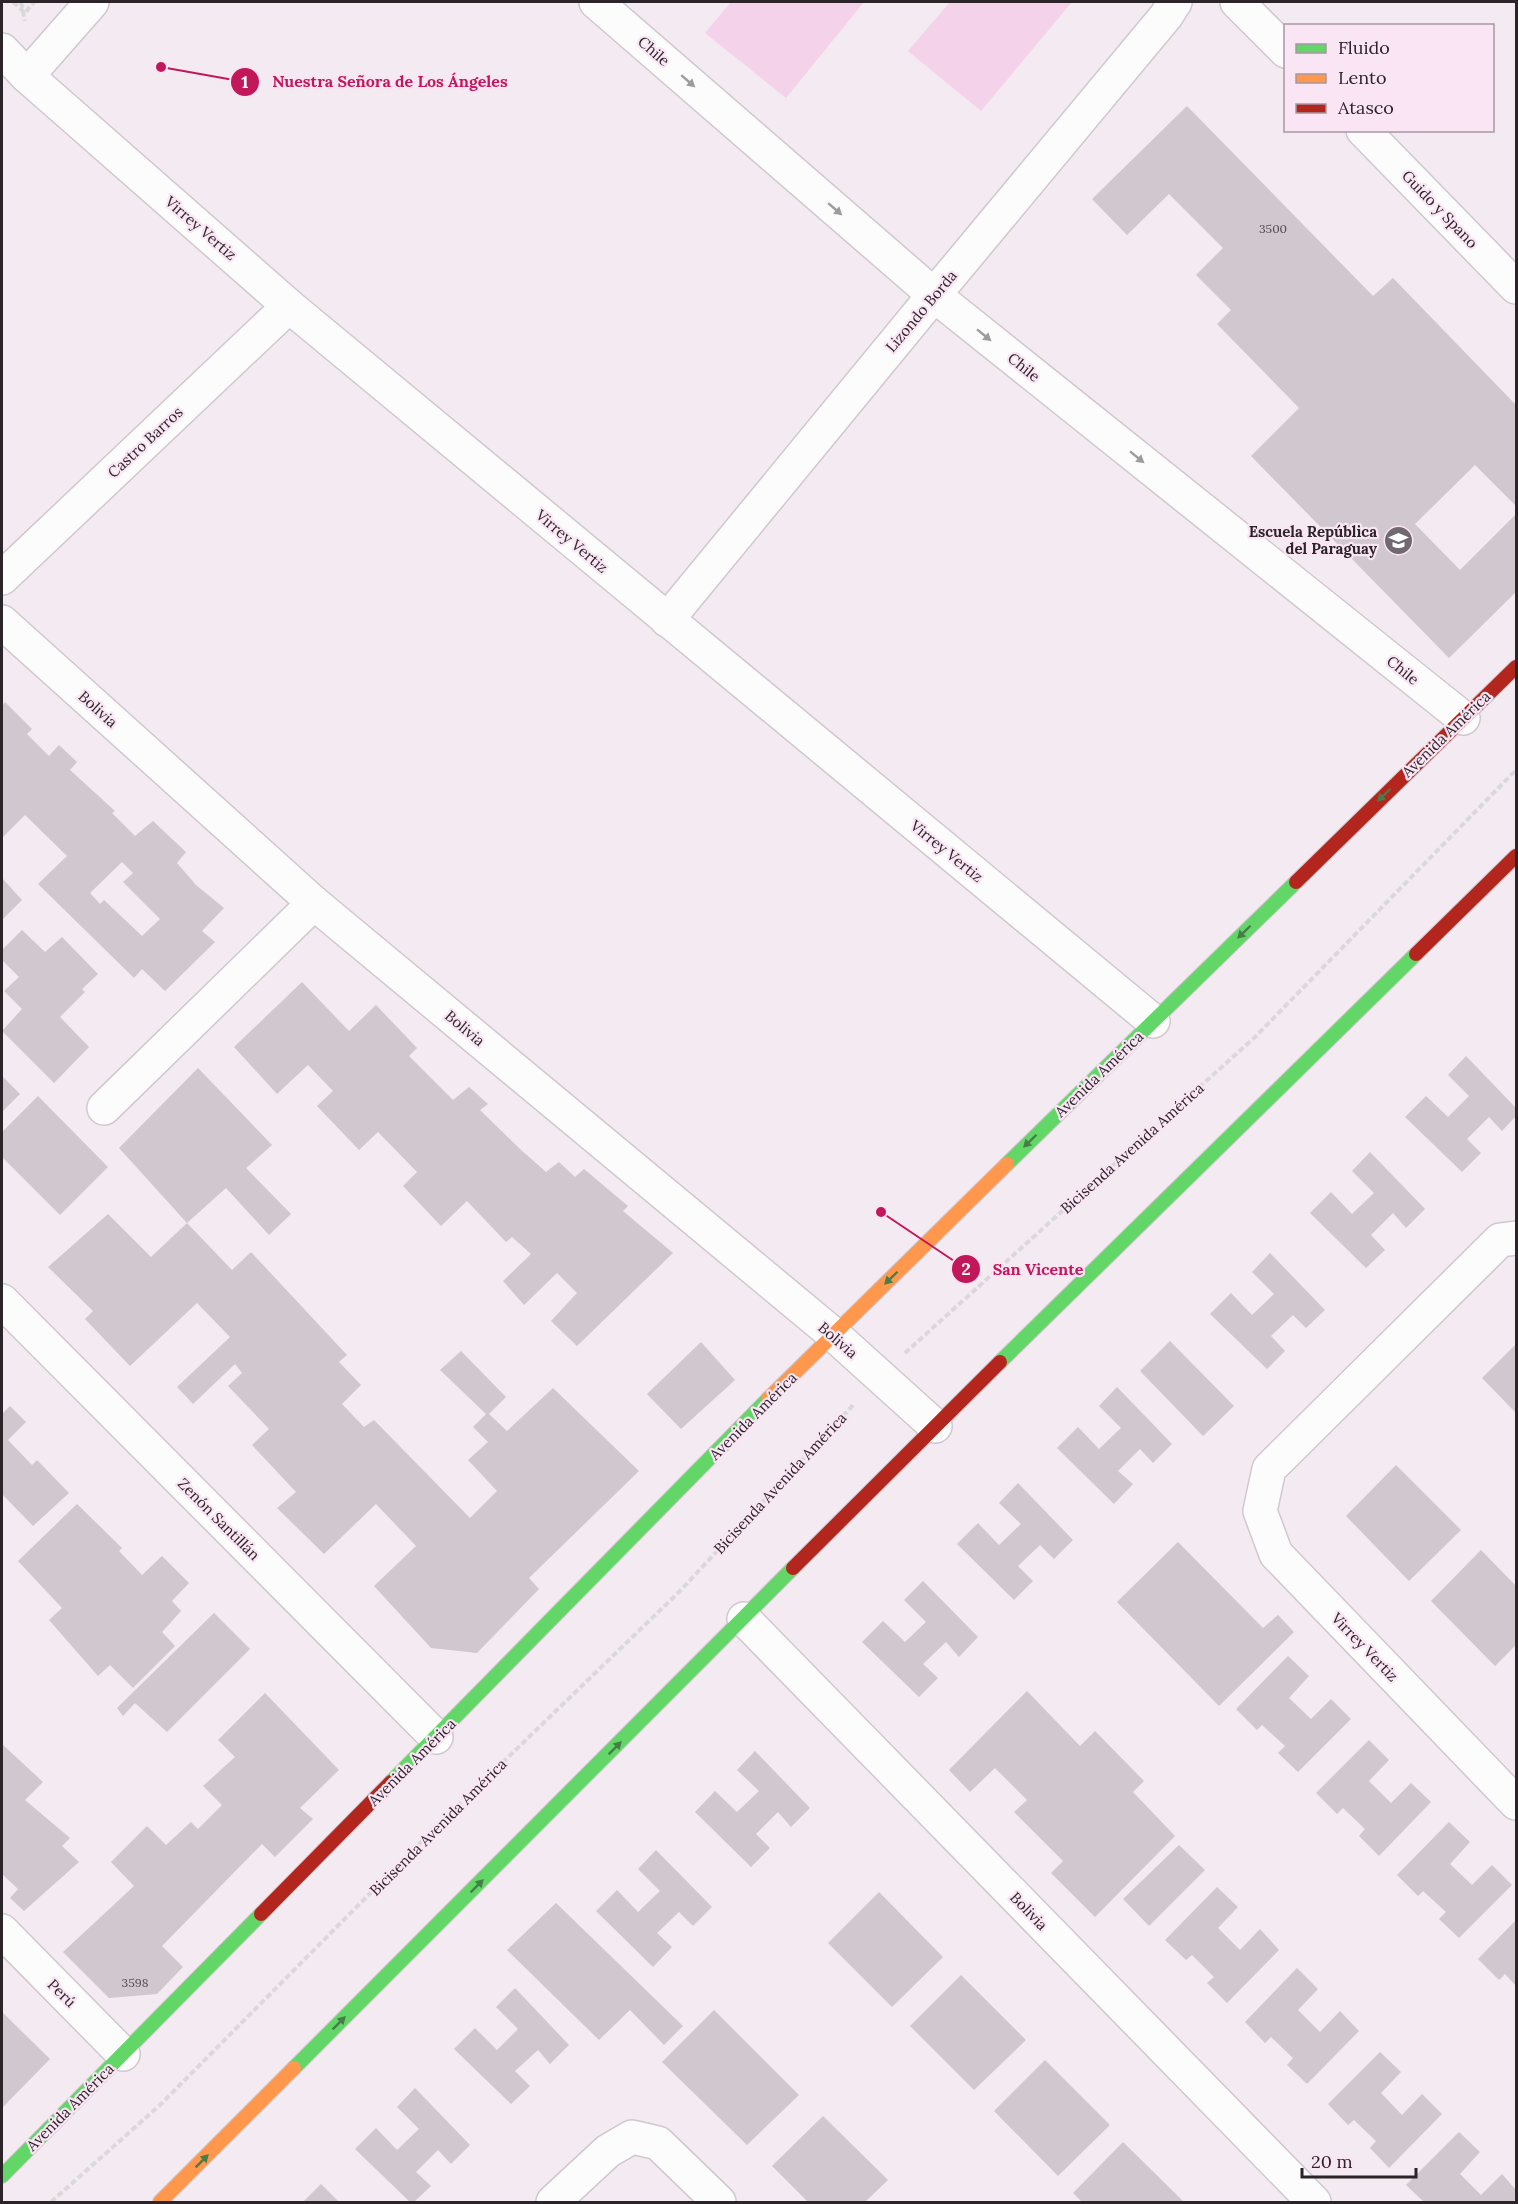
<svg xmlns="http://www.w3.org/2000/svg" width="1518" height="2204" font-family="Lora,serif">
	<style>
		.green { fill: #f3d2ea }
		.building { fill: #d0c8ce; fill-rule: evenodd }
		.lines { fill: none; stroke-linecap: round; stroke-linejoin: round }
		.street-casing { stroke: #d0c8ce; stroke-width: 36 }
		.fast-casing { stroke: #d0c8ce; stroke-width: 16 }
		.slow-casing { stroke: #d0c8ce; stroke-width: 16 }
		.jam-casing { stroke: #d0c8ce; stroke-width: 16 }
		.path { stroke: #dad8da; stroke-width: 4; stroke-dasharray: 6 3; stroke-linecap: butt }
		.street { stroke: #fdfcfd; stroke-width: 33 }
		.fast { stroke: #63d668; stroke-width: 14 }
		.slow { stroke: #ff974d; stroke-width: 14 }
		.jam { stroke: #b3261e; stroke-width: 14 }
		.oneway { fill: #9e9b9e }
		.oneway2 { fill: #477d48 }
		.labels { text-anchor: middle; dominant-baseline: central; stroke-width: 4.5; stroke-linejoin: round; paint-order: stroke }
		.number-label { font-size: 12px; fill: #544d52 }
		.street-label { font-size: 15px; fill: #2b2429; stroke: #f9e5f3 }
		.poi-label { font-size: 15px; font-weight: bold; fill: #2b2429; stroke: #f9e5f3; text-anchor: end }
		.leader { fill: none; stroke: #c2185b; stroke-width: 2 }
		.callout-dot { fill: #c2185b; stroke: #f9e5f3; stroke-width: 2 }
		.mark-label { font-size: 18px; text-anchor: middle; font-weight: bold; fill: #fff }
		.callout-label { font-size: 16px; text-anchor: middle; font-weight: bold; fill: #c2185b; stroke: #f9e5f3; stroke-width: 4.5; stroke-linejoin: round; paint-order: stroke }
	</style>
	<rect width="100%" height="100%" fill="#f4eaf1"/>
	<g class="green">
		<path d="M731,2H864L786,98L705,33Z"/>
		<path d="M950,2H1072L981,111L908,51Z"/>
	</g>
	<g class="building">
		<path d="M1187,106L1373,296L1393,278L1516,405V506L1475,465L1415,524L1460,570L1516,514V592L1449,658L1251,456L1299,408L1217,324L1231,310L1196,275L1223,248L1169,194L1127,235L1092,199Z"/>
		<path d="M5,702L32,729L27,734L49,756L59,745L77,762L70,770L115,811L112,813L135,836L153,821L171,838L186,852L177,863L196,885L224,908L202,931L215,942L165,991L142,969L134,978L38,884L67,856L25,815L2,838V706ZM122,862L133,873L123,882L160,919L142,936L104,900L100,904L90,893Z"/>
		<path d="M2,878L22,900L2,920Z"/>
		<path d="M22,930L45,952L62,937L98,974L82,989L85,992L60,1017L89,1047L54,1083L2,1031L22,1009L4,991L19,977L2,960V950Z"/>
		<path d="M302,982L349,1031L376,1005L417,1048L409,1056L453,1100L469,1087L488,1104L480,1110L520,1149L546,1172L559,1162L575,1177L584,1169L628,1206L623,1211L673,1253L577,1346L551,1321L577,1293L557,1273L524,1305L503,1281L531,1254L512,1237L506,1242L467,1201L441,1226L403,1186L417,1172L378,1132L359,1150L317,1106L333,1091L308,1065L277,1094L234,1047Z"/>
		<path d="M1466,1056L1516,1108V1116L1502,1131L1489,1117L1467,1139L1481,1153L1462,1172L1405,1117L1426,1096L1448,1117L1469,1096L1448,1075Z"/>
		<path d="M198,1068L272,1145L246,1168L291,1214L269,1235L226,1188L187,1223L119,1148Z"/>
		<path d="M2,1076L20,1094L2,1112Z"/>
		<path d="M38,1096L108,1167L60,1215L2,1157V1132Z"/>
		<path d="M1370,1152L1425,1209L1406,1228L1393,1213L1371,1235L1385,1250L1366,1268L1310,1213L1331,1192L1352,1214L1374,1193L1352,1171Z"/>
		<path d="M108,1214L151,1257L187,1223L232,1270L251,1252L347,1355L339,1362L361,1385L342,1404L364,1427L374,1420L470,1518L497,1491L468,1460L488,1442L473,1427L486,1414L440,1370L461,1351L506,1397L489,1414L507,1431L553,1388L639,1471L529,1578L539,1589L477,1653L431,1648L374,1586L416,1546L376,1504L324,1554L277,1508L296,1492L252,1445L269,1429L228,1386L242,1373L235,1364L193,1404L177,1387L230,1337L197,1303L130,1366L85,1319L93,1311L48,1267Z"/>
		<path d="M1270,1253L1325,1310L1306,1328L1293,1315L1271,1336L1285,1351L1267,1369L1210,1314L1231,1293L1252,1315L1274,1294L1252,1272Z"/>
		<path d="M1170,1341L1234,1406L1203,1436L1140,1371Z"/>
		<path d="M701,1342L735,1380L681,1429L647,1394Z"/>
		<path d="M1516,1344V1413L1482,1378Z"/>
		<path d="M1117,1387L1172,1444L1153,1463L1140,1449L1118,1471L1133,1484L1114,1504L1057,1448L1078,1427L1099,1449L1121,1428L1099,1406Z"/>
		<path d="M10,1406L26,1422L8,1440L32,1465L37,1460L69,1493L33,1526L2,1494V1414Z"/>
		<path d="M1396,1465L1461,1530L1409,1581L1346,1516Z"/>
		<path d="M1018,1483L1073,1540L1054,1559L1040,1545L1018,1566L1033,1581L1014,1600L957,1544L978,1523L999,1545L1021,1524L999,1503Z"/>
		<path d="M77,1504L122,1548L119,1551L142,1575L162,1556L189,1583L172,1601L181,1611L162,1632L175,1646L133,1688L110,1665L98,1676L49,1620L62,1608L18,1561Z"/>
		<path d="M1178,1542L1263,1628L1278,1615L1294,1632L1219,1706L1117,1602Z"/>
		<path d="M1481,1550L1516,1586V1645L1495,1666L1431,1601Z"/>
		<path d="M923,1581L978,1637L959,1657L946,1642L923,1664L938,1678L919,1697L862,1642L883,1621L905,1642L926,1622L904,1600Z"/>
		<path d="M214,1613L250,1649L167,1732L135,1703L123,1716L117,1708Z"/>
		<path d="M1288,1656L1309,1676L1289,1698L1311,1719L1331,1699L1351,1719L1298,1772L1278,1753L1285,1746L1262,1725L1257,1730L1236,1709Z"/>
		<path d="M1027,1691L1080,1746L1095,1731L1144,1781L1133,1792L1175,1836L1095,1917L1051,1873L1063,1861L1014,1812L1027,1800L995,1768L970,1792L949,1770Z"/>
		<path d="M265,1693L339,1770L300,1808L313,1819L275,1857L262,1844L162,1946L183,1967L157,1994L109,1998L63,1952L134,1886L111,1862L147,1826L166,1845L191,1822L198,1829L222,1805L203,1786L235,1757L218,1740Z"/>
		<path d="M1369,1740L1389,1760L1369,1781L1391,1803L1411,1783L1431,1802L1379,1856L1359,1836L1365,1829L1343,1808L1337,1814L1316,1793Z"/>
		<path d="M2,1744L43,1782L25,1800L70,1838L62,1846L79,1862L24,1911L10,1898L18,1889L2,1874Z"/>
		<path d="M755,1751L810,1808L791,1827L778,1812L756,1834L770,1848L751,1867L695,1812L715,1791L737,1812L759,1791L737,1770Z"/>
		<path d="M1449,1822L1470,1842L1450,1864L1472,1885L1492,1865L1512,1885L1459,1938L1439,1919L1446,1912L1423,1891L1418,1896L1397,1875Z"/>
		<path d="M1179,1845L1205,1870L1149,1926L1123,1899Z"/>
		<path d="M656,1850L712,1907L693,1926L679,1912L657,1933L672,1947L653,1967L596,1911L617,1890L638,1912L660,1891L638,1869Z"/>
		<path d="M1217,1887L1238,1907L1218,1928L1240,1950L1260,1929L1279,1950L1227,2003L1207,1983L1214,1977L1192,1955L1186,1960L1165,1940Z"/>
		<path d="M879,1892L943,1957L892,2007L828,1943Z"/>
		<path d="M556,1903L683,2026L664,2045L630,2010L599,2040L507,1950Z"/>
		<path d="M1516,1920V1986L1505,1974L1499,1980L1478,1959Z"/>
		<path d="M1297,1968L1318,1989L1298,2010L1320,2032L1340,2011L1359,2031L1307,2084L1287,2065L1293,2058L1271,2037L1265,2043L1245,2022Z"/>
		<path d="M961,1975L1026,2040L974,2090L910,2026Z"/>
		<path d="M515,1988L569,2045L550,2064L538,2050L515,2071L530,2086L511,2104L454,2049L475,2028L497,2050L518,2029L496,2007Z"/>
		<path d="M714,2010L799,2095L747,2145L662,2062Z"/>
		<path d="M2,2012L50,2059L2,2108Z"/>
		<path d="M1380,2052L1401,2072L1381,2093L1402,2115L1422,2094L1442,2114L1389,2168L1370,2148L1376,2141L1354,2120L1348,2125L1328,2104Z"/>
		<path d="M1045,2060L1110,2125L1058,2176L994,2111Z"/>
		<path d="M415,2088L470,2145L451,2164L438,2150L416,2172L431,2186L414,2202H410L355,2149L376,2128L397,2150L419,2129L397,2107Z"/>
		<path d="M823,2116L888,2180L865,2202H808L772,2166Z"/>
		<path d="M1459,2132L1480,2152L1460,2174L1481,2195L1502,2174L1516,2190V2199L1513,2202H1435L1433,2201L1424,2202L1406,2185Z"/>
		<path d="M1123,2142L1184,2202H1082L1073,2193Z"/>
		<path d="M321,2184L339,2202H303Z"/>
	</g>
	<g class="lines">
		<defs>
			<g id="street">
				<path d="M596,2L934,295L1463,718"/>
				<path d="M1237,2L1286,51"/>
				<path d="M2,50L27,76L289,306L1153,1021"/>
				<path d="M27,76L92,2"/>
				<path d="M1363,130L1516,287"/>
				<path d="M2,578L289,306"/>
				<path d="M667,620L934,295L1166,16L1175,2"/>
				<path d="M2,622L314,903L833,1334L935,1426"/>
				<path d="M104,1108L314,903"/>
				<path d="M1516,1238L1500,1240L1269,1469L1260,1511L1276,1554L1516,1803"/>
				<path d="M2,1301L436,1737"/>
				<path d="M744,1619L1314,2202"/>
				<path d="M2,1931L123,2054"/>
				<path d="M553,2202L608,2151L632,2137L658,2143L719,2202"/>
			</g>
			<g id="fast">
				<path d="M1007,1164L1296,882"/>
				<path d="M1000,1362L1416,954"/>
				<path d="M391,1782L768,1399"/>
				<path d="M294,2068L793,1568"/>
				<path d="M2,2176L261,1914"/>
			</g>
			<g id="slow">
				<path d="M768,1399L1007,1164"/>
				<path d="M160,2202L294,2068"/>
			</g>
			<g id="jam">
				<path d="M1296,882L1516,667"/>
				<path d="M1416,954L1516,856"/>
				<path d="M793,1568L1000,1362"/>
				<path d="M261,1914L391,1782"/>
			</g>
		</defs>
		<use href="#street" class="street-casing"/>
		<use href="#fast" class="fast-casing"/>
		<use href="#slow" class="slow-casing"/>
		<use href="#jam" class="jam-casing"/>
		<g class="path">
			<path d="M13,2L25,13L34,2"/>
			<path d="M21,2L25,21"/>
			<path d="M905,1353L1255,1037L1516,770"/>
			<path d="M51,2202L160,2105L440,1823L679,1592L855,1403"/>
		</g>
		<use href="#street" class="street"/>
		<use href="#fast" class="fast"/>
		<use href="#slow" class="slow"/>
		<use href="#jam" class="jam"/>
	</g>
	<defs><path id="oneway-solid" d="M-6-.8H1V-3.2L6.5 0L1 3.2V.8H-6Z" transform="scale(1.5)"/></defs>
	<g class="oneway">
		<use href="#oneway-solid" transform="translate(688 81) rotate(41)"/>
		<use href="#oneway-solid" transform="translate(835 209) rotate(41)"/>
		<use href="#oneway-solid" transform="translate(984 335) rotate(39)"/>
		<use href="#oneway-solid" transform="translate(1137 457) rotate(39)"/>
	</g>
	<g class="oneway2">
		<use href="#oneway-solid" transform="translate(1384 795) rotate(136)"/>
		<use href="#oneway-solid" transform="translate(1244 932) rotate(136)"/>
		<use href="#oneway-solid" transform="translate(1030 1141) rotate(136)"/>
		<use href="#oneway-solid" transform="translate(891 1278) rotate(136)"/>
		<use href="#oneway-solid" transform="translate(615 1748) rotate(-45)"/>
		<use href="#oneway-solid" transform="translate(477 1886) rotate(-45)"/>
		<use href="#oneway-solid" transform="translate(339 2023) rotate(-45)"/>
		<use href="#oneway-solid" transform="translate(202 2161) rotate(-45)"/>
	</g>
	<defs>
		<symbol id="school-disc" viewBox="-11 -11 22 22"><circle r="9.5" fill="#71696f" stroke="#f9e5f3"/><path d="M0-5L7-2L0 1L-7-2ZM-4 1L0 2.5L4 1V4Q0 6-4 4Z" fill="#fff"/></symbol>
	</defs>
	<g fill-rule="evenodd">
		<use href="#school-disc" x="1382" y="524" width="33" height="33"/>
	</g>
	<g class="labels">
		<g class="number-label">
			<text x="1273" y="228">3500</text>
			<text x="135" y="1982">3598</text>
		</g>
		<g class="street-label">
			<text transform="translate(654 51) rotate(41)">Chile</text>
			<text transform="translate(1440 209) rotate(46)">Guido y Spano</text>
			<text transform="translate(201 228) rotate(41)">Virrey Vertiz</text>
			<text transform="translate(921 311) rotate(-50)">Lizondo Borda</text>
			<text transform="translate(1024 367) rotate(39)">Chile</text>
			<text transform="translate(145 442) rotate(-43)">Castro Barros</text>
			<text transform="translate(572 541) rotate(40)">Virrey Vertiz</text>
			<text transform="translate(1403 670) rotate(39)">Chile</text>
			<text transform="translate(98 709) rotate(42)">Bolivia</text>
			<text transform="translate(1446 734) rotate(-44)">Avenida América</text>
			<text transform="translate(947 851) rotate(39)">Virrey Vertiz</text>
			<text transform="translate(465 1028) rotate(40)">Bolivia</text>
			<text transform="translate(1099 1074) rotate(-44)">Avenida América</text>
			<text transform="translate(1132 1148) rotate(-42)">Bicisenda Avenida América</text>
			<text transform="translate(838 1340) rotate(41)">Bolivia</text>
			<text transform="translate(753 1416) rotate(-45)">Avenida América</text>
			<text transform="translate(780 1483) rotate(-47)">Bicisenda Avenida América</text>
			<text transform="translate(219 1519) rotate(45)">Zenón Santillán</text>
			<text transform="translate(1365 1647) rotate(46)">Virrey Vertiz</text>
			<text transform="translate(412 1762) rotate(-45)">Avenida América</text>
			<text transform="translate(438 1827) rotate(-45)">Bicisenda Avenida América</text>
			<text transform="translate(1029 1911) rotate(46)">Bolivia</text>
			<text transform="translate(62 1993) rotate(45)">Perú</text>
			<text transform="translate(70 2107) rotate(-45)">Avenida América</text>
		</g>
		<g class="poi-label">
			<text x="1377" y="531">Escuela República<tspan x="1377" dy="17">del Paraguay</tspan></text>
		</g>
	</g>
	<path class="leader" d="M161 67L245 82M881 1212L966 1269"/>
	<g class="callout-dot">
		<circle cx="161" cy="67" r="6"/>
		<circle cx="881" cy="1212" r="6"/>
		<circle cx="245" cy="82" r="15"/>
		<circle cx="966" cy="1269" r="15"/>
	</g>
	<g class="mark-label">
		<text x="245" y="88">1</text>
		<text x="966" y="1275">2</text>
	</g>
	<g class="callout-label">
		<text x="390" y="87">Nuestra Señora de Los Ángeles</text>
		<text x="1038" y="1275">San Vicente</text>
	</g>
	<rect width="1518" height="2204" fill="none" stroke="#2b2429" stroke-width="6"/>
	<rect x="1284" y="24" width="210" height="108" fill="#f9e5f3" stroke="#a798a2" stroke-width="1.5"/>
	<rect x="1296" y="44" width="30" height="9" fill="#63d668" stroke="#a798a2" stroke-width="1.5"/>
	<text x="1338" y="54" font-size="18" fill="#2b2429">Fluido</text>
	<rect x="1296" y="74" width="30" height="9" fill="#ff974d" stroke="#a798a2" stroke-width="1.5"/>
	<text x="1338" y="84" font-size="18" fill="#2b2429">Lento</text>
	<rect x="1296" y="104" width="30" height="9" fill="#b3261e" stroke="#a798a2" stroke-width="1.5"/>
	<text x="1338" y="114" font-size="18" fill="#2b2429">Atasco</text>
	<path d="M1302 2168v9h114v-9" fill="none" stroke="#2b2429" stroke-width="3"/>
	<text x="1311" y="2168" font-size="18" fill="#2b2429" stroke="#f9e5f3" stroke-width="4.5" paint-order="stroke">20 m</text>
</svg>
